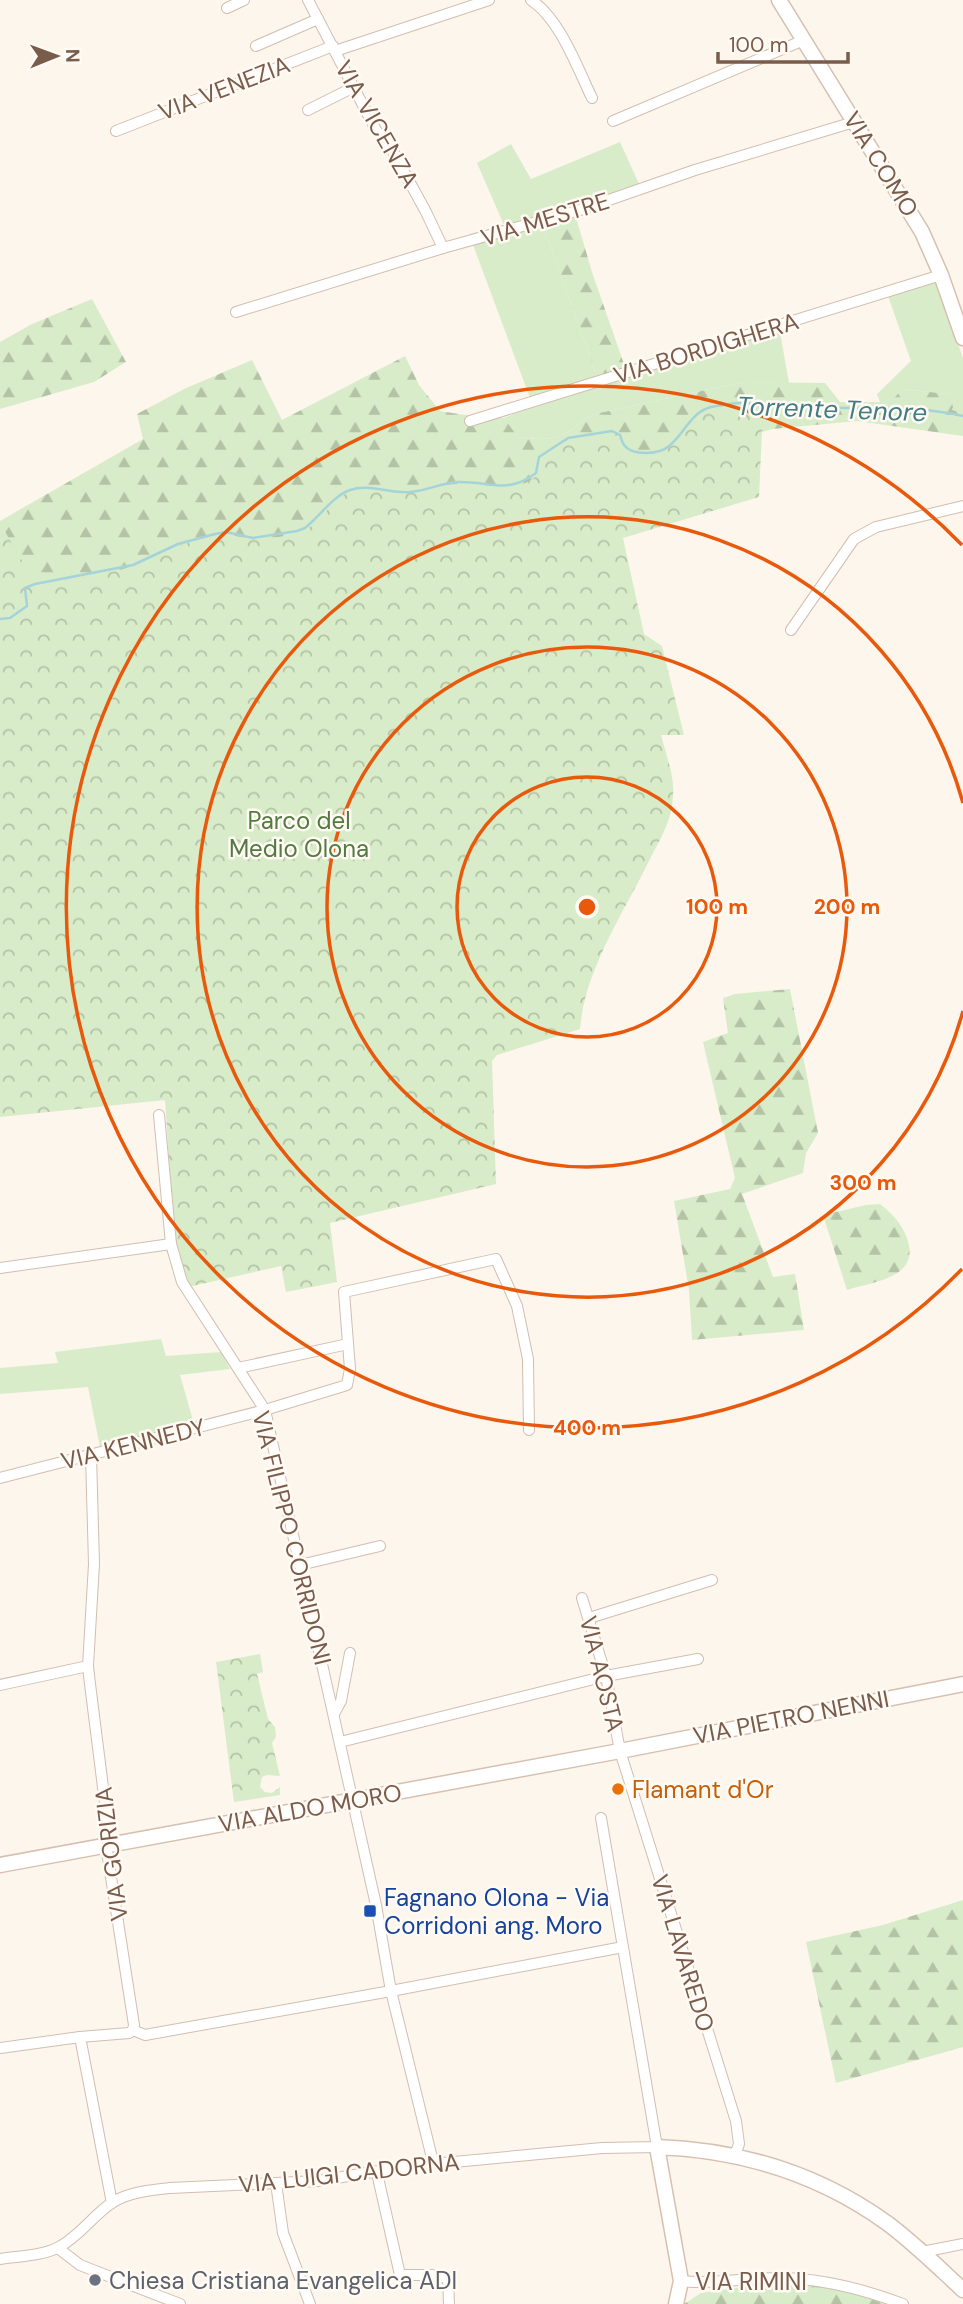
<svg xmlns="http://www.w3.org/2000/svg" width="963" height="2304" font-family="'DM Sans',sans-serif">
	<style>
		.grass { fill: #d8ecc9 }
		.forest { fill: url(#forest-firs) }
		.park { fill: url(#park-crowns) }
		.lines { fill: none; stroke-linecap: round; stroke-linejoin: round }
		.stream { stroke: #a5d3da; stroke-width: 2.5 }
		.street-casing { stroke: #d1beb0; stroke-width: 12 }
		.secondary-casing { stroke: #d6c0b0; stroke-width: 17 }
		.street { stroke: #fff; stroke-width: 10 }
		.secondary { stroke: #fff; stroke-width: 14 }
		.ring { fill: none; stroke: #e8590c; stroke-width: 3.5 }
		.food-dot { fill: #e8710a; stroke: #fffaf3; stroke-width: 2.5 }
		.transit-dot { fill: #1a4fb4; stroke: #fffaf3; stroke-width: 2.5 }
		.worship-dot { fill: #6b7280; stroke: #fffaf3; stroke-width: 2.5 }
		.labels { text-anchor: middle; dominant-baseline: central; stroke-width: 5; stroke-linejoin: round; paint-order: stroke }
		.street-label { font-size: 24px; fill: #7a5c4d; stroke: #fffaf3 }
		.park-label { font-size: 24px; fill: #537a41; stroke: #fffaf3 }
		.food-label { font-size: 24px; fill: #c56008; stroke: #fffaf3; text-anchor: start }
		.transit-label { font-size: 24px; fill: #164399; stroke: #fffaf3; text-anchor: start }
		.worship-label { font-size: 24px; fill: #5b616d; stroke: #fffaf3; text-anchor: start }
		.water-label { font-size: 26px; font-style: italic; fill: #437c86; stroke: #fffaf3 }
		.centre { fill: #e8590c; stroke: #fffaf3; stroke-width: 3.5 }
		.ring-label { font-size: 21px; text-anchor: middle; font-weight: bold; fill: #e8590c; stroke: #fffaf3; stroke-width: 5; stroke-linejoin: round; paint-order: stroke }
	</style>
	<defs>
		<pattern id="forest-firs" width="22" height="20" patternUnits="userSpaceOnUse" patternTransform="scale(1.75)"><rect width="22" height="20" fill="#d8ecc9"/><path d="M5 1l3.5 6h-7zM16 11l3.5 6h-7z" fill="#b4c2a5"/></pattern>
		<pattern id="park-crowns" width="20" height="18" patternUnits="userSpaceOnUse" patternTransform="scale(1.75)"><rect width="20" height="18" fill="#d8ecc9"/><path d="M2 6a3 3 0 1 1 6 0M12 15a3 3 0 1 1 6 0" fill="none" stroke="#b4c2a5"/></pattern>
	</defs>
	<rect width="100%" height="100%" fill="#fdf6ec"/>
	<g class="grass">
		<path d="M620,142L640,186L540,217L600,385L700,342L778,321L789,383L743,382L590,415C565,438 552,442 518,437L504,418L533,406L469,234L504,225L477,163L511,144L531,179Z"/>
		<path d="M936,281L963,358V413L952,411L956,395L902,389L892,402H880L877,394L911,361L888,296Z"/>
		<path d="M161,1339L166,1356L221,1352L230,1369L180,1375L194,1424L100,1447L88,1387L0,1394V1368L58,1363L55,1352Z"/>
	</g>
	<g class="forest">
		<path d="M573,207L592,272L626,370L600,385L540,217Z"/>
		<path d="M92,299L126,362L94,382L0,409V342L32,324Z"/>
		<path d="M405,356L419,385L440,411L465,415L504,418L518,437C552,442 565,438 590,415L743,382L825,383L840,402H891L902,389L957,395L952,410L963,413V436L857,421L773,429L0,637V521L143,439L137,414L184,389L252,360L282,420Z"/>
		<path d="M790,989L818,1133L806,1153L803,1173L742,1194L773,1277L795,1274L804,1330L692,1340L689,1290L674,1201L730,1189L735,1178L703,1042L728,1033L723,998L735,994Z"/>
		<path d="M880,1204C893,1214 901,1223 907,1238C921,1278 875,1281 847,1290L823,1215L866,1205Z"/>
		<path d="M963,1900V2047L836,2083L806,1942L883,1925Z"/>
		<path d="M764,2284C806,2284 848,2286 887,2304H684L701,2293Z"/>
	</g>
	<g class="park">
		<path d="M745,404L763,408L759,497L623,538L644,634L662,646L684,735H661C666,755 675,777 673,797C672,819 661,838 651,857C625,911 585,968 580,1029L497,1055L492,1061L496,1184L330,1223L337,1282L286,1292L281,1266L188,1287L176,1249L173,1224L165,1100L0,1117V523L36,585C68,579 104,577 135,565C164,555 182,542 214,536C229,532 241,539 256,539C269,539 285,536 298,533C324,526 333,490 362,489C378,488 393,495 409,493C427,492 443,483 461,484C488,484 514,496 537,475L540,459L569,439L613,432L621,436C626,448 632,454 646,454C680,454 677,428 702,413C714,405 732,406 745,404Z"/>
		<path d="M260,1654L263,1672L257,1674L268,1719L275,1727L276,1737L272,1743L280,1776L267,1775L262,1777L260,1787L265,1792L272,1793L280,1787V1795L234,1802L216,1662Z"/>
	</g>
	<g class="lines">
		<path class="stream" d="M0,619L10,618L27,606L25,588L35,584L133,565L178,544L215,534L226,532L253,538L297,531L305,528C319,517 333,496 350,490C369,483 391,494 410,492C426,491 441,483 458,482C490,481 507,495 536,473L539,457L568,438L612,431L620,435C621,438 622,442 624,445C632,456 659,455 669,446C684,434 691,412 711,407C721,405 733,403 743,403C751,403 757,406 765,406C784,406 804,407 824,407C871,410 917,405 963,416"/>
		<defs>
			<g id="street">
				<path d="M308,0L377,132L385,137L426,212L443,248"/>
				<path d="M531,0C560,19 577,67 592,98"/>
				<path d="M227,8L244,0"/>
				<path d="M256,46L318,19"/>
				<path d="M335,51L489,0"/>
				<path d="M308,110L354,87"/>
				<path d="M613,121L804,40"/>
				<path d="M116,131L333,46"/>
				<path d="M236,312L443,248L580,210L695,170L854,122"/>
				<path d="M470,421L941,275"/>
				<path d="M791,630L854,539L876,527L963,506"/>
				<path d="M159,1115L171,1244L182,1282L265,1410L376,1905L391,1991L433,2162"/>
				<path d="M0,1268L171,1244"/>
				<path d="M238,1368L348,1344"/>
				<path d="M91,1455L94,1564L88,1666L90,1684L106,1811V1845L134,2025L133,2030L129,2033L80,2037L112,2203"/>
				<path d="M0,1478L265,1410L347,1385L350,1369L344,1292L496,1259L517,1306L528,1359L529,1430"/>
				<path d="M300,1565L380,1546"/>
				<path d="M582,1598L606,1676L620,1751L736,2121L739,2144L735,2155"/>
				<path d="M589,1618L712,1580"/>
				<path d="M0,1685L88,1666"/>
				<path d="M334,1714L341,1701L350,1653"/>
				<path d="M340,1742L606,1676L698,1659"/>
				<path d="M133,2030L145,2035L391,1991L623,1947"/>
				<path d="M0,2048L80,2037"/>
				<path d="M377,2173L400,2275H431L448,2278L449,2304"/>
				<path d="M276,2183L283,2233L310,2304"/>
				<path d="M58,2248L80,2265L180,2304"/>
				<path d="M922,2252L963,2244"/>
				<path d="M0,2259C19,2256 42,2256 59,2247C80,2236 93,2215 113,2202C130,2192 151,2190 170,2188L318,2181L433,2162L443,2163L602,2148L657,2147L601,1818"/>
				<path d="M681,2281C715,2285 748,2277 783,2278C825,2279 863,2289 903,2304"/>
			</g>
			<g id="secondary">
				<path d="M779,0L922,232L941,275L963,338"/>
				<path d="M0,1865L620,1751L963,1684"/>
				<path d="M676,2304L681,2281L657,2147C740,2150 819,2174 887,2223C914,2243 938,2267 963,2290"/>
			</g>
		</defs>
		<use href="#street" class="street-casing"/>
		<use href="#secondary" class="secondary-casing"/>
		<use href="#street" class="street"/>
		<use href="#secondary" class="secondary"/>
	</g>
	<g class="ring">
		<circle cx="587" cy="907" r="130"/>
		<circle cx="587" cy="907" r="260"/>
		<path d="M963 1011A390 390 0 1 1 963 803"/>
		<path d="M962 1269A521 521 0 1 1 962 545"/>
	</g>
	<circle class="food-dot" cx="618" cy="1789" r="7"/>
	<rect class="transit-dot" x="363" y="1904" width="14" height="14" rx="3.5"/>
	<circle class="worship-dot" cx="95" cy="2280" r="7"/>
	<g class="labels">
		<g class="street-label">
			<text transform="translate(224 88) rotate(-21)">VIA VENEZIA</text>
			<text transform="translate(377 124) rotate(60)">VIA VICENZA</text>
			<text transform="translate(881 164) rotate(58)">VIA COMO</text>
			<text transform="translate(545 219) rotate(-17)">VIA MESTRE</text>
			<text transform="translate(706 348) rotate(-17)">VIA BORDIGHERA</text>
			<text transform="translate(133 1444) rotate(-14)">VIA KENNEDY</text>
			<text transform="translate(292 1538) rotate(76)">VIA FILIPPO CORRIDONI</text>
			<text transform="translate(602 1674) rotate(76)">VIA AOSTA</text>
			<text transform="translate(791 1717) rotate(-11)">VIA PIETRO NENNI</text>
			<text transform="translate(310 1808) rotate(-10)">VIA ALDO MORO</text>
			<text transform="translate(111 1854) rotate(-97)">VIA GORIZIA</text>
			<text transform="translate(683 1953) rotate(73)">VIA LAVAREDO</text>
			<text transform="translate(349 2173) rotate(-6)">VIA LUIGI CADORNA</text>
			<text x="751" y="2281">VIA RIMINI</text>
		</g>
		<g class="park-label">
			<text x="299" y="820">Parco del<tspan x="299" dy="28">Medio Olona</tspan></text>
		</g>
		<g class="food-label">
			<text x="632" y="1789">Flamant d'Or</text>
		</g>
		<g class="transit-label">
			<text x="384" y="1897">Fagnano Olona - Via<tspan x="384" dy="28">Corridoni ang. Moro</tspan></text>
		</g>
		<g class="worship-label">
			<text x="109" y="2280">Chiesa Cristiana Evangelica ADI</text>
		</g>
		<g class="water-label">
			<text transform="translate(832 409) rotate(2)">Torrente Tenore</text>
		</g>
	</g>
	<circle cx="587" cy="907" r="10" class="centre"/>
	<g class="ring-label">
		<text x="717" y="914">100 m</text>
		<text x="847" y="914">200 m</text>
		<text x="863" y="1190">300 m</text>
		<text x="587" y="1435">400 m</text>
	</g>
	<g transform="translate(56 56) rotate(89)" stroke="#fffaf3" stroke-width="5" paint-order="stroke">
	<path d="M0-5L12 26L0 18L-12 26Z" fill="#7a5c4d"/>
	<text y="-10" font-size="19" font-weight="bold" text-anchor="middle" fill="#7a5c4d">N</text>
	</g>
	<path d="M718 52v10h130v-10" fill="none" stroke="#7a5c4d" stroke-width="3.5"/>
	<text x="729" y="52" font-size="21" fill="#7a5c4d" stroke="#fffaf3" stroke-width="5" paint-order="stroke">100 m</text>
</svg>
